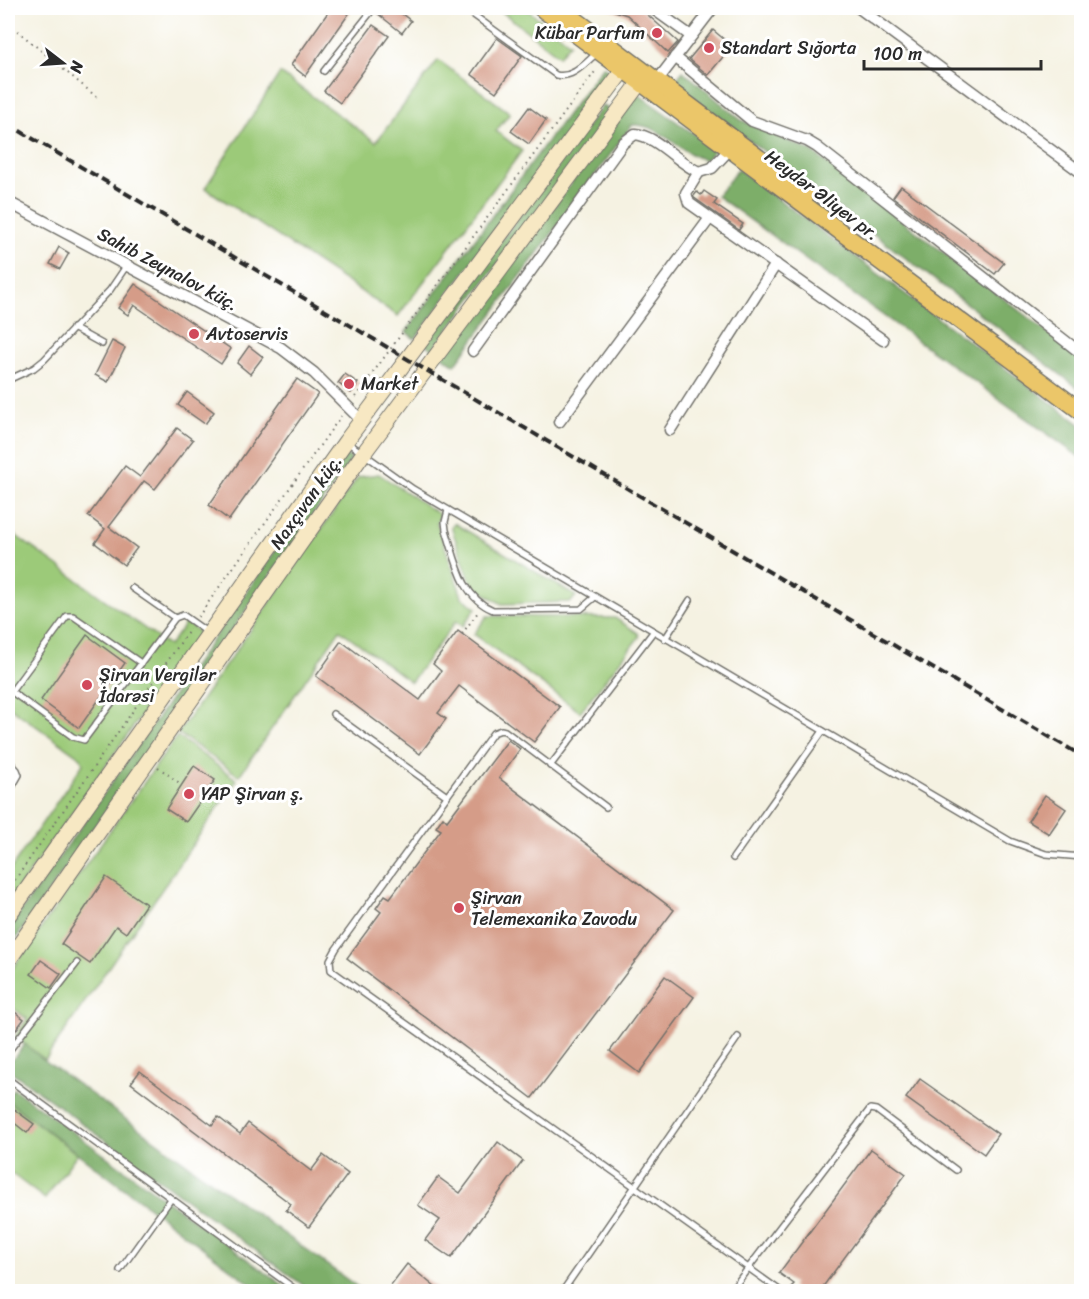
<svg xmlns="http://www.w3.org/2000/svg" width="1089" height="1299" font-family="Sriracha,sans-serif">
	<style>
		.green { fill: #9cca79; stroke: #647a52; stroke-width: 1.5 }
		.forest { fill: #7dae69; stroke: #546c4a; stroke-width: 1.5 }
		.building { fill: #d59c88 }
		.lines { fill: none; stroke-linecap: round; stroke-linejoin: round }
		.service-casing { stroke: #72716b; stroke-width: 8 }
		.minor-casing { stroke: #72716b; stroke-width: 13 }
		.secondary-casing { stroke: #72716b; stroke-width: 17 }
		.primary-casing { stroke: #72716b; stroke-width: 19 }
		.path { stroke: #72716b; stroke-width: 2; stroke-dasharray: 1.5 4.5; stroke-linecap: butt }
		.service { stroke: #fff; stroke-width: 5 }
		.minor { stroke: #fff; stroke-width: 10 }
		.secondary { stroke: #f7e8c3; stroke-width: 15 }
		.primary { stroke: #ebc669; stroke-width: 16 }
		.rail { stroke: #2b2b2b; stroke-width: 4; stroke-dasharray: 9 4.5; stroke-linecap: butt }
		.poi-dot { fill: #d1495b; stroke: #fff; stroke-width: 2 }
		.labels { text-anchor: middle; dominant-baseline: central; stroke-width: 6; stroke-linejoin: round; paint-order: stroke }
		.poi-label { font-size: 18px; fill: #2b2b2b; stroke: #fff; text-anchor: start }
		.street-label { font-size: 18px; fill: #2b2b2b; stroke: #fff }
	</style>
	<rect width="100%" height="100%" fill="#fff"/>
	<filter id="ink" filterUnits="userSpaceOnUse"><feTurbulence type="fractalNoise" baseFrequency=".0167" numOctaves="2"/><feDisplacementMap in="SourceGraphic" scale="12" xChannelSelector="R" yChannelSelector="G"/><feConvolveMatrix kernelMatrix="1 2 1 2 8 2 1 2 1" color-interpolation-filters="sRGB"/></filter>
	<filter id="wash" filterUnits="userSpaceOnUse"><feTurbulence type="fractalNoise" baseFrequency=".008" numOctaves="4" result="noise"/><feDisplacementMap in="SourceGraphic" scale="24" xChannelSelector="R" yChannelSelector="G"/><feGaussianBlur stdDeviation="1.35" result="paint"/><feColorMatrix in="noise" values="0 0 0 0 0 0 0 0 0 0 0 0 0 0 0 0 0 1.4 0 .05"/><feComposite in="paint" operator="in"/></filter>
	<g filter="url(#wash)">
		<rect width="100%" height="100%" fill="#f5f2e2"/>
		<g class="green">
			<path d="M497,8H525L570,43L559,56Z"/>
			<path d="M438,60L510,113L496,131L522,151L398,316L205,188L280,73L376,142Z"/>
			<path d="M379,474L440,515L437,523L462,597L476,608L463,626L456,621L411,682L340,630L239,776L178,733L358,477Z"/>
			<path d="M454,523L576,596L571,602L502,604L472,586L451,527Z"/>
			<path d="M8,530L169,646L186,622L200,633L8,903V873L83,764L81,758L8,706Z"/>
			<path d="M487,616L615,618L638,633L639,637L580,712L474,634Z"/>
			<path d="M177,736L237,780L45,1060L15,1037L27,1019L8,1004V975Z"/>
			<path d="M8,1101L77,1154L45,1199L8,1171Z"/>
		</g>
		<g class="forest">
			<path d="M603,66L612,73L415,339L406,332Z"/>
			<path d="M683,71L741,120L811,151L1081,358V390L673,83Z"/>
			<path d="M638,94L715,149L706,160C679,154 661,123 632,125L455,365L442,356Z"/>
			<path d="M603,105L612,112L433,350L424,343Z"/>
			<path d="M738,169L1081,425V458L717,196Z"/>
			<path d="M344,453L352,459L8,950V930Z"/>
			<path d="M25,1044L47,1062L363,1291H311L8,1069V1065Z"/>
			<path d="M14,1089L291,1291H260L8,1101V1096Z"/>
		</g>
		<g id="blocks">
			<g class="building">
				<path d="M331,8H353L305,76L291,65Z"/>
				<path d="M381,8H394L411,21L402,33L377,13Z"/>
				<path d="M606,8H640L678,42L668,53L627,15Z"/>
				<path d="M373,25L389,36L340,103L324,91Z"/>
				<path d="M713,30L732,46L708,75L689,59Z"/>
				<path d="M497,38L522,56L496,92L471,74Z"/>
				<path d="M529,107L546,120L529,144L511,131Z"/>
				<path d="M901,186L1004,263L995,274L893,197Z"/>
				<path d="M704,191L717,200L714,204L743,224L739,230L693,197L697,192L701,195Z"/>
				<path d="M59,247L69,253L60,269L50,264Z"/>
				<path d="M135,284L231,349L221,364L134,305L128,315L118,308Z"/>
				<path d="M112,341L125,348L108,382L95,375Z"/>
				<path d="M249,346L263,357L250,374L237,363Z"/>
				<path d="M345,374L358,383L351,393L338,383Z"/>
				<path d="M297,379L318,394L229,520L209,505Z"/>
				<path d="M187,392L214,412L205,424L178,405Z"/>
				<path d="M177,428L193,440L155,489L144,481L109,527L137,548L124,565L95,543L105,529L88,516L125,466L140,477Z"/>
				<path d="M458,631L560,707L534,742L459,686L438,713L446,719L420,754L316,676L341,641L420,700L441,671L433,664Z"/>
				<path d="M87,635L125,663L79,728L41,700Z"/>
				<path d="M508,740L520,749L499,778L674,910L532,1098L347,958L381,912L376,908L385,895L390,898L441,830L436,827L443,817L447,821Z"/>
				<path d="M194,766L215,780L186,822L166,809Z"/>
				<path d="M1045,795L1066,809L1049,834L1028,821Z"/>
				<path d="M106,877L146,904L126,933L116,926L90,964L61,944Z"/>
				<path d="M41,960L61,974L51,988L31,974Z"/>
				<path d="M665,976L694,997L639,1073L610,1051Z"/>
				<path d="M8,1007L24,1019L13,1034L8,1029Z"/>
				<path d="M140,1071L212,1125L218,1117L240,1134L248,1123L311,1171L323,1155L348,1174L309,1227L286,1210L291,1204L131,1083Z"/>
				<path d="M920,1079L998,1134L984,1154L906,1098Z"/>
				<path d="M8,1105L34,1124L27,1133L8,1118Z"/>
				<path d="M498,1142L523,1161L451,1258L425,1240L440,1220L418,1205L438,1177L460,1193Z"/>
				<path d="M871,1149L906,1174L819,1292H797L791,1287L794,1284L779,1273Z"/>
				<path d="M407,1264L441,1292H398L390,1286Z"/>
			</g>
		</g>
	</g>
	<g filter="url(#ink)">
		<use href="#blocks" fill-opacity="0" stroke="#72716b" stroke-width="1.5"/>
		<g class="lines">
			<defs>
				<g id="service">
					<path d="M464,8L556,75C573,79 585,63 597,53"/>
					<path d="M324,71L374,8"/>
					<path d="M73,328L102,344"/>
					<path d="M8,380L34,368L44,360L110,290L127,265"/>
					<path d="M347,442L413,489L1010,841L1046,854L1082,857"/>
					<path d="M448,510L445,522L446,530C456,560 461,597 493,610L581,609L595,597"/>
					<path d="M132,588L175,618"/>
					<path d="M665,639L690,600"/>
					<path d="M8,689L73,737L84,740L175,618L183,615L207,632"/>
					<path d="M11,692L67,616H73L141,663"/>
					<path d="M333,714L447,796"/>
					<path d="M8,760L17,770L19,775L8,794"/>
					<path d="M550,766L653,632"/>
					<path d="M606,807L505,731L501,730L493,733L336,949L330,960L331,970L782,1292"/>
					<path d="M733,858L823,731"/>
					<path d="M8,1052L77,963"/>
					<path d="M8,1079L299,1292"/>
					<path d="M120,1270L171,1199"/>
					<path d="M562,1292L738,1037"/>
					<path d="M730,1292L870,1109L876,1110L956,1170"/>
				</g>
				<g id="minor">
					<path d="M652,8L691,36"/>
					<path d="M859,8L1082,173"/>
					<path d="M1077,8L1082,11"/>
					<path d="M675,57L752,121L807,141L817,147L1082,354"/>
					<path d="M657,81L713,8"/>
					<path d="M699,172L686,193L689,203L883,340"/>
					<path d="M8,202L281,348L314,373L361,420"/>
					<path d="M473,351L623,143L635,134C657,136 678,163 699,172L712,168L729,150"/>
					<path d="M559,422L710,218"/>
					<path d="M670,430L776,264"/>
				</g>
				<g id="secondary">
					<path d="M8,916L346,441L630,61"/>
					<path d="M8,961L363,454L647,73"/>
				</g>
				<g id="primary">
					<path d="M541,8L1082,412"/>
					<path d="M560,8L807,194"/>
				</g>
			</defs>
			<use href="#service" class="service-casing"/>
			<use href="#minor" class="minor-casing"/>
			<use href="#secondary" class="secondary-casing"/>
			<use href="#primary" class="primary-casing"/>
			<g class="path">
				<path d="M8,23L99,99"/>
				<path d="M355,397L597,69"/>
				<path d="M198,617L341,416"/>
				<path d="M462,634L478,612"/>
				<path d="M158,767L182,785"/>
				<path d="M8,890L190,629"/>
			</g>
			<use href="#service" class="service"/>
			<use href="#minor" class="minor"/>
			<use href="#secondary" class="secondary"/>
			<use href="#primary" class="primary"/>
			<path class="rail" d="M8,124L1082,756"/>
		</g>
	</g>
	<g class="poi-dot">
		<circle cx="657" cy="33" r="6"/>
		<circle cx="709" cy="48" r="6"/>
		<circle cx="194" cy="334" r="6"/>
		<circle cx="349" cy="384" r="6"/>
		<circle cx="87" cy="685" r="6"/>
		<circle cx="189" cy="794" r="6"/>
		<circle cx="459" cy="908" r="6"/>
	</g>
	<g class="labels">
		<g class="poi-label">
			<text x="645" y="33" text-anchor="end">Kübar Parfum</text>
			<text x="721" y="48">Standart Sığorta</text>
			<text x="206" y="334">Avtoservis</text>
			<text x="361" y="384">Market</text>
			<text x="99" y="675">Şirvan Vergilər<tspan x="99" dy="21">İdarəsi</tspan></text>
			<text x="201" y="794">YAP Şirvan ş.</text>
			<text x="471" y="898">Şirvan<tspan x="471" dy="21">Telemexanika Zavodu</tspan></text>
		</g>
		<g class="street-label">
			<text transform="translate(822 195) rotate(37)">Heydər Əliyev pr.</text>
			<text transform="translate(168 269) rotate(28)">Sahib Zeynalov küç.</text>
			<text transform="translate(306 502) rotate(-55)">Naxçıvan küç.</text>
		</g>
	</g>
	<rect width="1089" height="1299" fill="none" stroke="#fff" stroke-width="30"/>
	<g transform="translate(63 63) rotate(107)" stroke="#ffffff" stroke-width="4.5" paint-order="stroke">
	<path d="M0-4.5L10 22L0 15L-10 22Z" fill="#2b2b2b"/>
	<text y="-9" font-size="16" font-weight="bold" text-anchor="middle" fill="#2b2b2b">N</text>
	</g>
	<path d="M864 60v9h177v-9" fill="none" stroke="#2b2b2b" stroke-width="3"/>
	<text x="873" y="60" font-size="18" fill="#2b2b2b" stroke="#ffffff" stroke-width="4.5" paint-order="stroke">100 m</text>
</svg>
